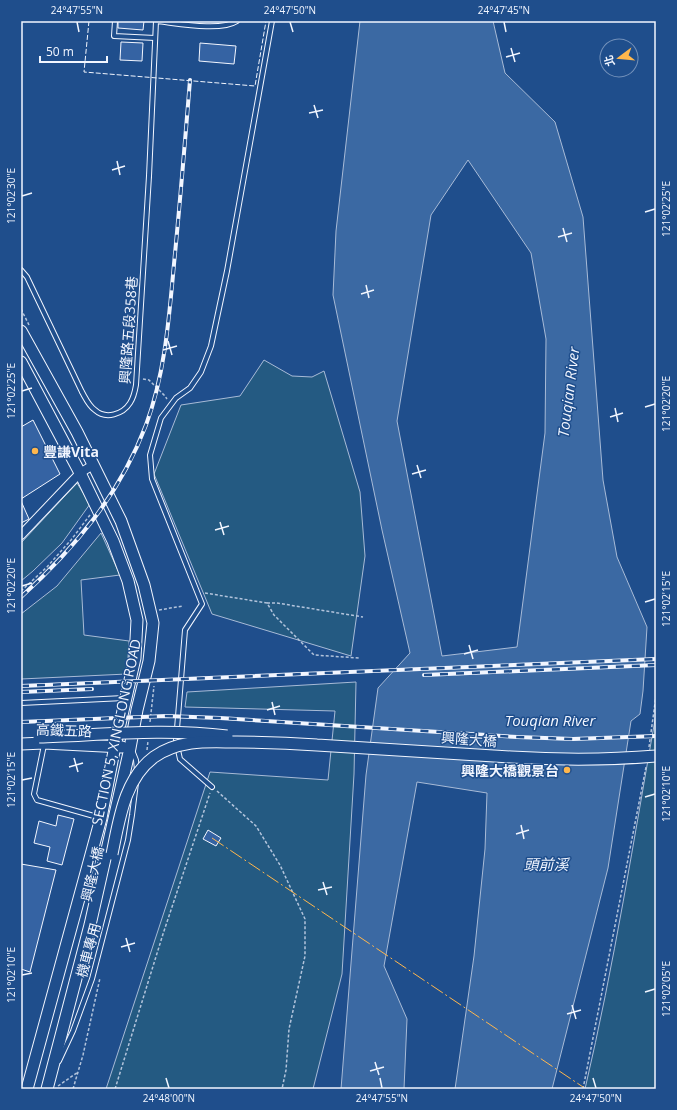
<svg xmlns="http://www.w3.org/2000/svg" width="677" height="1110" font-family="'Open Sans','Noto Sans TC',sans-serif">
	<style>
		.green { fill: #245a82; stroke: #a8bbd7 }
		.water { fill: #3b69a3; stroke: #a8bbd7; fill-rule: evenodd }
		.building { fill: #3563a3; stroke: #f2f6ff }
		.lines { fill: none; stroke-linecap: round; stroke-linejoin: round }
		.lane-casing { stroke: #f2f6ff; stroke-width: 6 }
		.street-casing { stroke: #f2f6ff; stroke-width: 10 }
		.secondary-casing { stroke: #f2f6ff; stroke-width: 13 }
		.path { stroke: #b3c4dc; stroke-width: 1.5; stroke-dasharray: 3 2; stroke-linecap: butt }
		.lane { stroke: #1f4e8c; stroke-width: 4 }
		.street { stroke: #1f4e8c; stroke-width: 8 }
		.secondary { stroke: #1f4e8c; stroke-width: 11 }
		.rail-casing { stroke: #f2f6ff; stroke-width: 4 }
		.rail { stroke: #1f4e8c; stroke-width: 2.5; stroke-dasharray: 8; stroke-linecap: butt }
		.lane-bridge-casing { stroke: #f2f6ff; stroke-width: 6; stroke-linecap: butt }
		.secondary-bridge-casing { stroke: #f2f6ff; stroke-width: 13; stroke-linecap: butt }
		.lane-bridge { stroke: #1f4e8c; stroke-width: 4 }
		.secondary-bridge { stroke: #1f4e8c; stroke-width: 11 }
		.fence { stroke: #f2f6ff; stroke-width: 1; stroke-dasharray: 5 2; stroke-linecap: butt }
		.power { stroke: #ffb74d; stroke-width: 1; stroke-dasharray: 14 3 2 3; stroke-linecap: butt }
		.ticks { fill: none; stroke: #f2f6ff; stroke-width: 1.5 }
		.poi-dot { fill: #ffb74d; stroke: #1f4e8c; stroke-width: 1.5 }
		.labels { text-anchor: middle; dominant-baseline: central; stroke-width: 3; stroke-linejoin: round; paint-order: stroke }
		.street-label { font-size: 14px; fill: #f2f6ff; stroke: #1f4e8c }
		.poi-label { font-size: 14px; font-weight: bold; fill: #f2f6ff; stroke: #1f4e8c; text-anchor: start }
		.water-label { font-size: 15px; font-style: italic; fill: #f2f6ff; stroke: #1f4e8c }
		.neatline { fill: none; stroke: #f2f6ff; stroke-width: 1.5 }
		.ticks-label { font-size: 10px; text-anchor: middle; fill: #f2f6ff }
	</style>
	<rect width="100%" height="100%" fill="#1f4e8c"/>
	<g class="green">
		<path d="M264,360L292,376L312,377L324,371L360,492L365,556L351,656L212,614L154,474L181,405L240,396Z"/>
		<path d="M77,483L90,504L62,543L33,571L21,581V543Z"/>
		<path d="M101,533L120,575L81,580L84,635L129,641L127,674L21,679V614L57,586Z"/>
		<path d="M356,682L354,774L342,974L313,1089H106L210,772L328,780L335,711L185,707L187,692Z"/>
		<path d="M656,714V1089H585C614,965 634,839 656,714Z"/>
	</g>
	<path class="water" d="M360,21H493L505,73L555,122L583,217L603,480L617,557L647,627L643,691L640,714L631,721L608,868L552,1089H455L474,956L485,849L487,793L417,782L384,966L407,1019L404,1089H341L366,775L378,688L410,653L382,530L333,295L336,231ZM468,160L531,253L546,339L545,433L517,647L442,656L397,421L431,215Z"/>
	<g class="building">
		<path d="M118,21H144L143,30L118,28Z"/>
		<path d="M121,42L143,43L142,61L120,60Z"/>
		<path d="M200,43L236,46L234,64L199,61Z"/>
		<path d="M33,420L60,474L21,499V427Z"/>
		<path d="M21,501L29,519L21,523Z"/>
		<path d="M58,815L74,819L62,865L47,861L50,847L34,843L39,821L56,826Z"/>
		<path d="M208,830L221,838L216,846L203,839Z"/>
		<path d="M21,864L56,870L30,972L21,969Z"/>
	</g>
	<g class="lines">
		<defs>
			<g id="lane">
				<path d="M115,21L114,36L155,38"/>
				<path d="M149,176L156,21C176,23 220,32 237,21"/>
				<path d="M21,270L27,277L82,392"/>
				<path d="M21,703L124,698"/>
				<path d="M44,745L34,794L37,800L101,818"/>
				<path d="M132,750L136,760L137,770"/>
				<path d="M212,787L180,759L176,741L185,630L202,604L152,479L150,455L161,418L176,398L190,388L201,372L211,346L227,271L272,21"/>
				<path d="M59,1061L73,1031L92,979L128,840L132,815L136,783"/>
			</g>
			<path id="street" d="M21,535L80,473L93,465"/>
			<g id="secondary">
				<path d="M21,331L77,432L121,521L144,585L153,623L149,661L137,710L130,748L90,925L47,1089"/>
				<path d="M21,362L80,473L113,541L128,581L137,620L135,658L115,746L101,818L27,1089"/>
				<path d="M21,744L44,743L122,747"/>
			</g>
		</defs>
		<use href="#lane" class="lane-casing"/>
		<use href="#street" class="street-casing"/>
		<use href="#secondary" class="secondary-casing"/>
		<g class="path">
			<path d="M21,309L29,325"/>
			<path d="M143,379L149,380L165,396L167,399"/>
			<path d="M21,591L47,567L71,540L90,515"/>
			<path d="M205,593L267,603L274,615L314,655L359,658"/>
			<path d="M267,603H277L363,617"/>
			<path d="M159,610L183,606"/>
			<path d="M150,722L154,686"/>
			<path d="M649,747L656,696"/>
			<path d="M147,750L148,741"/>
			<path d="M217,791L256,826L280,865L305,919V956L289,1029L286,1070L282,1089"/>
			<path d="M58,1086L78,1072"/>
			<path d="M73,1089L83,1055L100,978"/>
			<path d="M115,1089L163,934L210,793"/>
			<path d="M583,1089L646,767"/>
		</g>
		<use href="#lane" class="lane"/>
		<use href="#street" class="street"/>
		<use href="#secondary" class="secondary"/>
		<defs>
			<g id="rail">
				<path d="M21,597C75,548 120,494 146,425C165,374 169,318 174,264C180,203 185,142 190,80"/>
				<path d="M424,675L656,665"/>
				<path d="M21,686L656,659"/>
				<path d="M21,692L92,689"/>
				<path d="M21,722L166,716L220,718L517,737L573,739L656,736"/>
			</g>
		</defs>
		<use href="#rail" class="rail-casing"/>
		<use href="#rail" class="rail"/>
		<defs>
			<path id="lane-bridge" d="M82,392C86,399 89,406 95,410C106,420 123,414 130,403C134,397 135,391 136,385L149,176"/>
			<g id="secondary-bridge">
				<path d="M39,737C101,735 165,728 227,736"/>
				<path d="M112,854C119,821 124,779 154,757C165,749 178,745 191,743C206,741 222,742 237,742C264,742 291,743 317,745C382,749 447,753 511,757C559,760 608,760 656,756"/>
			</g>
		</defs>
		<use href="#lane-bridge" class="lane-bridge-casing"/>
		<use href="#secondary-bridge" class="secondary-bridge-casing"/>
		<use href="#lane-bridge" class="lane-bridge"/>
		<use href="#secondary-bridge" class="secondary-bridge"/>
		<path class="fence" d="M89,21L84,72L255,86L266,21"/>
		<path class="power" d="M212,838L586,1089"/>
	</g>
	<path class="ticks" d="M77,22L79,32M290,22L293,32M504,22L506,32M511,48L515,62M506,57L520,53M314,105L318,118M309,113L323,110M117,161L120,175M112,170L125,166M22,196L32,193M645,212L655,209M563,228L567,242M558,237L572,233M366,285L369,298M361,294L374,290M168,341L172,355M163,350L177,346M22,391L32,388M645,407L655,404M615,408L618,422M610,417L623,413M417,465L421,478M412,474L426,470M220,522L224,535M215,530L229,526M22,586L32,583M645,602L655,599M469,645L473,659M464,654L478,650M272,702L275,715M267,710L280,706M74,758L78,772M69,767L83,763M22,780L32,778M645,797L655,794M521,825L524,839M516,834L529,830M323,882L327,895M318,890L332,887M126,938L130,952M121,947L135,943M22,975L32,973M645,992L655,989M572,1005L576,1019M567,1014L581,1010M375,1062L379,1075M370,1071L384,1067M166,1078L169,1088M380,1078L382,1088M593,1078L596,1088"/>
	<g class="poi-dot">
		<circle cx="35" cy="451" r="4"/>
		<circle cx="567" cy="770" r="4"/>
	</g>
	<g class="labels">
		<g class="street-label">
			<text transform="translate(128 330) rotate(-86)">興隆路五段358巷</text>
			<text transform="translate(64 730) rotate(2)">高鐵五路</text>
			<text transform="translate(116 732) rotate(-78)">SECTION 5, XINGLONG ROAD</text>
			<text transform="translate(469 739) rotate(4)">興隆大橋</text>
			<text transform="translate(92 874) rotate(-77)">興隆大橋</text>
			<text transform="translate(88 950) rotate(-75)">機車專用</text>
		</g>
		<g class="poi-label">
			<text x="43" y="451">豐謙Vita</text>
			<text x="559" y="770" text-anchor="end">興隆大橋觀景台</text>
		</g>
		<g class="water-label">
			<text transform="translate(568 392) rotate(-83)">Touqian River</text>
			<text x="550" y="720">Touqian River</text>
			<text x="546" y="864">頭前溪</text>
		</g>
	</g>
	<rect width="677" height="1110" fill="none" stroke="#1f4e8c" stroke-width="44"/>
	<g transform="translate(619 58) rotate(254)"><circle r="19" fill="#1f4e8c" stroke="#7391ba"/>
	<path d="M0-3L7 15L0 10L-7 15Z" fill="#ffb74d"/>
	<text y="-6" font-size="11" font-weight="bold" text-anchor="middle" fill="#f2f6ff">北</text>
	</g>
	<path d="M40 56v6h67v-6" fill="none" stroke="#f2f6ff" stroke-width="2"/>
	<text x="46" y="56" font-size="12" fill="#f2f6ff" stroke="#1f4e8c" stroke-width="3" paint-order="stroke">50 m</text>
	<rect x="22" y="22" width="633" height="1066" class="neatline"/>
	<g class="ticks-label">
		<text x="77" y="14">24°47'55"N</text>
		<text x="290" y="14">24°47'50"N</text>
		<text x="504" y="14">24°47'45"N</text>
		<text transform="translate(11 196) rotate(-90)" y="4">121°02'30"E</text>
		<text transform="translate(666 209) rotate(-90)" y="4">121°02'25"E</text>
		<text transform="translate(11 391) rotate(-90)" y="4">121°02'25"E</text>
		<text transform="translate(666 404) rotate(-90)" y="4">121°02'20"E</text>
		<text transform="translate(11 586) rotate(-90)" y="4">121°02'20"E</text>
		<text transform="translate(666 599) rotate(-90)" y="4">121°02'15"E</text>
		<text transform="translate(11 780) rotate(-90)" y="4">121°02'15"E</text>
		<text transform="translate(666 794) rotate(-90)" y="4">121°02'10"E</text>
		<text transform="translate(11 975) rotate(-90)" y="4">121°02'10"E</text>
		<text transform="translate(666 989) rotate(-90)" y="4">121°02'05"E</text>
		<text x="169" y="1102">24°48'00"N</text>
		<text x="382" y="1102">24°47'55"N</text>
		<text x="596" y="1102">24°47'50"N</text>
	</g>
</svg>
